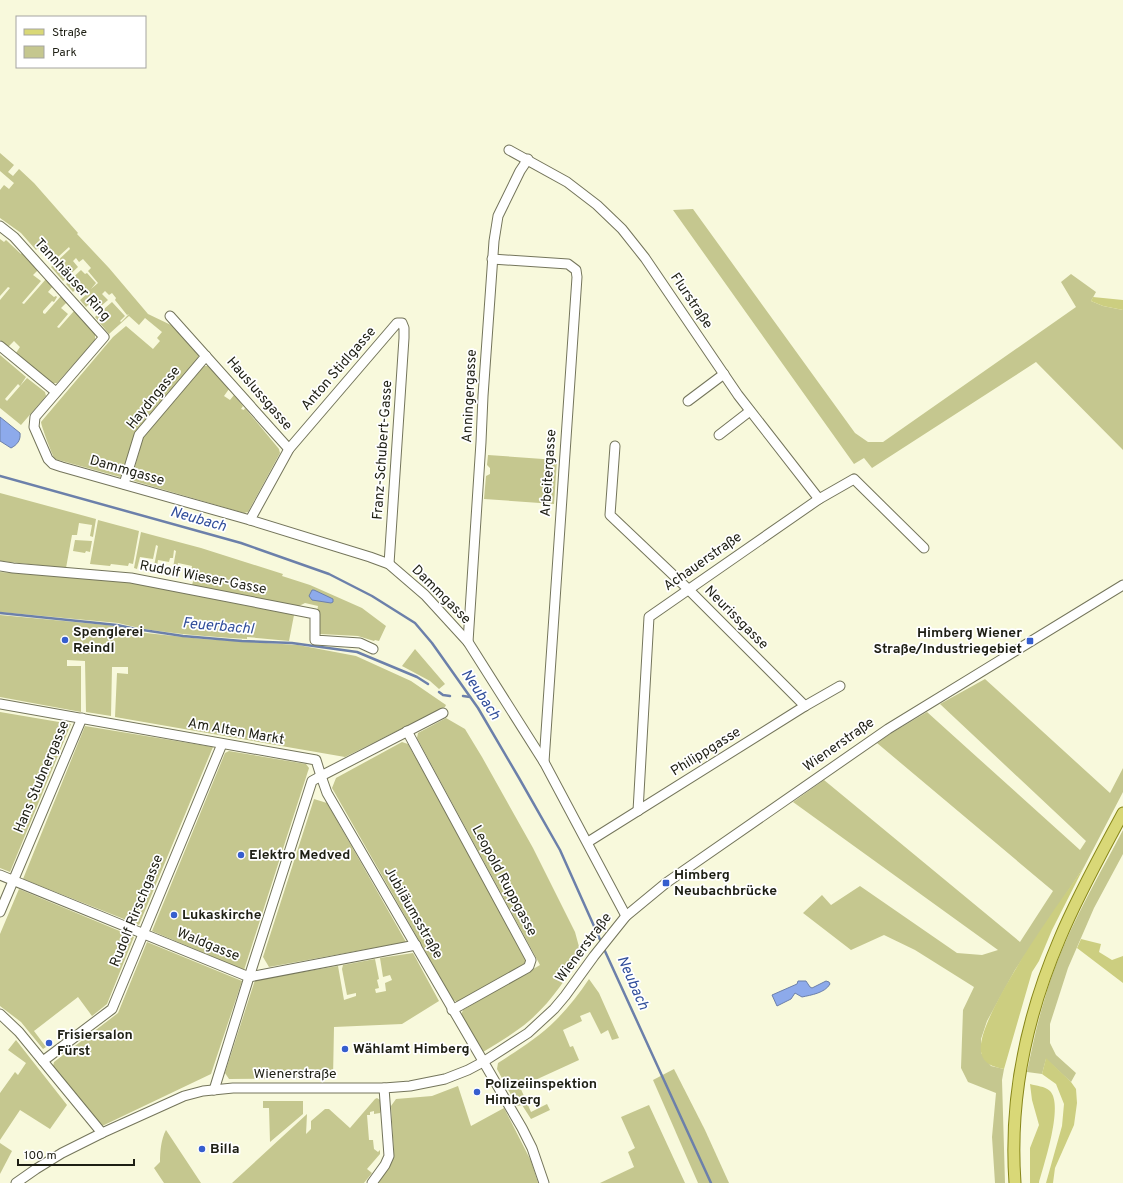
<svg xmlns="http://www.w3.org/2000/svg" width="1123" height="1183" font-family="Overpass,sans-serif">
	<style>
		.green { fill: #c5c78f }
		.forest { fill: #ccce80 }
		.water { fill: #8daaeb; stroke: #6c80aa }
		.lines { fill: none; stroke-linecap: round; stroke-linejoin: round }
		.stream { stroke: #6c80aa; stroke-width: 2.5 }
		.minor-casing { stroke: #74755b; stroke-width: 11 }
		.major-casing { stroke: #878619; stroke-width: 13 }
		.minor { stroke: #fff; stroke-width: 9 }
		.major { stroke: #d9d877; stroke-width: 11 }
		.poi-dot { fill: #365ece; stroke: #fff; stroke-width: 1.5 }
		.labels { text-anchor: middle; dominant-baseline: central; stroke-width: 3.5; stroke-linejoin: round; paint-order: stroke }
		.street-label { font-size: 14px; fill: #1e1f14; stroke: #fff }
		.poi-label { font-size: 14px; font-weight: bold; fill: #1e1f14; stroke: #fff; text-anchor: start }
		.water-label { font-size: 15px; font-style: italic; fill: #314e9b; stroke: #fff }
	</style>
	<rect width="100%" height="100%" fill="#f8f9dc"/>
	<g class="green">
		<path d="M0,153L14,165L8,172L13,176L19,169L34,183L78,233L77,234L109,268L148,314L173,326L198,354V359L135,432L122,474L120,477L55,459C52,455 41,425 41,422L113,337L126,326L153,349L160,341L157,338L162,332L145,318L139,325L129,316L109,334L95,317L112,302L125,316L120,321L121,322L129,314L127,315L115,300L116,298L112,293L109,295L105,291L102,294L108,300L94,312L88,305L86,307L80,300L87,294L86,293L81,297L75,290L73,292L66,284L81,270L85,274L87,273L96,283L91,289L98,283L88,271L91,268L83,259L79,262L76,258L73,261L78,267L63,281L51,267L70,249L69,247L58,257V258L52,264L38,248L36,250L21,233L0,218V190L4,185L9,189L14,183L0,171Z"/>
		<path d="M693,209L855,433L868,442H883L1076,307L1061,282L1071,274L1096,292L1091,301L1103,306L1123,310V450L1036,362L872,468L864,458L854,464L673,210Z"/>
		<path d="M0,239L4,242L6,240L21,254L22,253L38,270L33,275L41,281L22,303L24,304L46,279L53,286L48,292L54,297L56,296L57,297L54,302L52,301L43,311V313L45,314L61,296L67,302L61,308L68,314L57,327L59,328L74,311L95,334V340L57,383H53L16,353L20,347L14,341L8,347L0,340V300L10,288L8,287L0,296Z"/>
		<path d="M0,355L26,377L20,386L18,384L5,399L7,401L27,378L45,392L46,396L21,425L0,408Z"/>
		<path d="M204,366H208L211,367L229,389L224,396L230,400L234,395L243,406L241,409L244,410L245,408L279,449L280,453L248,512L244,513L134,481L132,477L143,438Z"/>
		<path d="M488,455L557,460L554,504L484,499L486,476L490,474V468L487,465Z"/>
		<path d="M0,493L96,519L93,537L90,536L92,525L79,523L77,535H72L66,568L0,561Z"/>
		<path d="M98,520L139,531L133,564L129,563L128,566L111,564L110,566L90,564Z"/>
		<path d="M141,532L201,548L283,574L282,576L310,585L362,608L386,626L379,641L375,640L374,641L358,636L320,634L319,633L320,614L317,611L318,606L305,603L299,606L193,587L192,585L194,578H190L192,566L178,563L175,574L172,573L176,551L174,550L173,558H170L169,562L158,560L156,572L153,571L158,546L156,545L153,559L140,557L137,569L134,568Z"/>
		<path d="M75,540L92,541L90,552L86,551L85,553L73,551Z"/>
		<path d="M0,572L126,582L294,615L289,641L247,637V639C204,636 160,634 118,623L0,612Z"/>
		<path d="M0,615L117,626L136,632L203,639L298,645L356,656L411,681L446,705L445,707L345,757L115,717L117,673L128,674V667H112L111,716L86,712L85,661L67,660V666H81V712L0,697Z"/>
		<path d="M415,649L445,684L439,689L430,681L402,666Z"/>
		<path d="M985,679L1110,793L1123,768V792L1084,867L1015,970L987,1021L981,1039V1053L991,1066L1004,1069L1002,1080L1005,1183H995L992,1137L996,1093L968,1082L961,1068L963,1010L974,987L915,950L884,935L851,950L803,913L822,895L831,905L860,886L957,953L982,955L998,950L793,802L824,780L1020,942L1053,891L877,743L890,734L927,712L1080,850L1086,841L940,704Z"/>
		<path d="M0,712L71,724L10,872L0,868Z"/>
		<path d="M446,718L465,729L482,757L533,848L575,932L581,954C567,978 551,1002 529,1021C515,1033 499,1042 483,1052L461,1015L463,1010L540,965L417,738L418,733Z"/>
		<path d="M85,726L213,747L139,925L23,879Z"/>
		<path d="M402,742L408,744L526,959L525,964L458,1002L453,1000L332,788L336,778Z"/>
		<path d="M229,751L306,764L309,768L244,970L152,931L225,753Z"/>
		<path d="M314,799L327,803L406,942L269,967L263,957Z"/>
		<path d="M1123,830V854L1094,908L1068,968L1050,1024V1043L1056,1055L1076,1073L1071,1082L1046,1059L1042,1074L1027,1072C1032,1048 1037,1024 1044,1001C1061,940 1094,885 1123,830Z"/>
		<path d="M19,889L134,937L107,1004L92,1016L78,997L34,1031L46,1047L43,1049L21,1022L0,1006V934Z"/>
		<path d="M147,942L242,981L211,1074L100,1127L53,1066L54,1062L118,1013Z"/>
		<path d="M413,953L439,1001L402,1024L334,1027L333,1078L229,1079L225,1073L255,980L338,966L344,1000L356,996V993L347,995L342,969L343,965L375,959L379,979L377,980L379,988L375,989L376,993L386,991L385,983L392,980L390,975L383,977L380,958Z"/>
		<path d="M589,979L599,993L619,1038L612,1040L608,1030L601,1034L590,1012L580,1016L582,1021L563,1030L570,1047L573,1046L579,1060L520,1087L531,1112L547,1104L550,1110L531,1119L522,1105L517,1106L497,1069L498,1063C518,1050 539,1037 556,1020C568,1008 579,994 589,979Z"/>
		<path d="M16,1040L67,1105L50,1129L20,1110L0,1140V1093L15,1072L18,1075L26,1063L8,1050Z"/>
		<path d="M674,1069L705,1130L729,1183H698L653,1080Z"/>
		<path d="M458,1086L471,1126L504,1108L531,1161L538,1183H377C385,1173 392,1165 394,1153L391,1106L396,1099L432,1096Z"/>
		<path d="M377,1098L380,1100L382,1107L380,1113L374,1114V1111L370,1112V1115H367L369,1140H373L374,1149L378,1152L380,1150V1154L367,1169L372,1173L364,1183H232L307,1114L306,1134L311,1129V1121L325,1109H329L350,1128L375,1099Z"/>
		<path d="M263,1101H303V1114L270,1142L269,1108H263Z"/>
		<path d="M649,1105L685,1183H600L634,1167L628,1152L635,1148L621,1117Z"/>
		<path d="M166,1130L201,1183H164L154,1168L160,1162C160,1152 161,1139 166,1130Z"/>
		<path d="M0,1143L12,1151L0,1174Z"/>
	</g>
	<g class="forest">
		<path d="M1093,297L1123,300V310L1103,306L1091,301Z"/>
		<path d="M1084,867L1052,930L1039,961L1032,972L1004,1069C994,1067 983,1064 981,1052C975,1018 1062,899 1084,867Z"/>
		<path d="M1081,939L1101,944L1099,952L1112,960L1123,956V983L1077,948Z"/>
		<path d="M1046,1058L1071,1082L1076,1089L1077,1103L1074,1125L1055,1168L1053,1183H1046L1062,1126L1064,1104L1056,1084L1042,1074Z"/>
		<path d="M1030,1084C1037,1086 1044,1086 1050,1091C1064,1105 1044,1164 1039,1183H1030V1148L1039,1125L1032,1100Z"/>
	</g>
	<g class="water">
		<path d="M0,417L20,433C21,440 17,445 11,448L0,441Z"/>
		<path d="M312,590H314L331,598L333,599V602L331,603L312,600L309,596Z"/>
		<path d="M798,981H806L810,987L812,988L826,981L829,982L830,984C825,993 811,995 802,997L795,993L791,999L777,1006L772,995L797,984Z"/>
	</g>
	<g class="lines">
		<g class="stream">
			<path d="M0,476L241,543L329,574L372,596L415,623L432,643L478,708L519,778L560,850L602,944"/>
			<path d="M0,613L117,625L136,629L183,636L242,641L292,643L357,652L417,677L428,684"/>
			<path d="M439,692L443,695L450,696"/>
			<path d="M463,696L470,697"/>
			<path d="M604,949L711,1183"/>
		</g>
		<defs>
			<g id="minor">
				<path d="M509,150L567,182L597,205L622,229L645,258L738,395L819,499"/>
				<path d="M0,226L14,237L104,337L35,417L34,427L48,459L53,464L62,467L250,520L370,557L389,564L425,595L468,642L544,762L626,916"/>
				<path d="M492,259L568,264L576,270L577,277L544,762"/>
				<path d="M170,316L289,449"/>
				<path d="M0,346L56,392"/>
				<path d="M688,401L724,374"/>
				<path d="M719,435L750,411"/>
				<path d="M615,446L610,515L688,589L805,706"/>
				<path d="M124,484L139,435L206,356"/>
				<path d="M250,520L289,449L397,323H402L404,328V338L389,564"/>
				<path d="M0,566L13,568L131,578L315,614V640L360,643L373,649"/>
				<path d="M468,642L481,442L483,396L494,241L498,216L520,171L528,159"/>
				<path d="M0,704L316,760L321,776L443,713"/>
				<path d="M407,731L531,960L529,966L527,968L452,1010"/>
				<path d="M638,811L649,617L819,499L854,479L924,548"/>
				<path d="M588,842L805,706L840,686"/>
				<path d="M0,875L249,977L416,945"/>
				<path d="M0,912L82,718"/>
				<path d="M0,1014L19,1032L102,1133"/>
				<path d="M43,1061L112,1009L222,744"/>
				<path d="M214,1090L249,977L312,781L321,776L327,793L522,1128L532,1148L544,1183"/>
				<path d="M16,1183L36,1169L62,1153L102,1133L184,1096L203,1091L233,1088H384L410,1086L445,1079L468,1070L483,1062L528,1033L554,1009L565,996L594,956L626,916L666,883L888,729L1123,585"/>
				<path d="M372,1183L385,1165L389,1156L384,1088"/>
			</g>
			<path id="major" d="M1015,1183C1009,1098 1027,1015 1060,938C1078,895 1101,854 1123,813"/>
		</defs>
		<use href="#minor" class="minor-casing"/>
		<use href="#major" class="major-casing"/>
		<use href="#minor" class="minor"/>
		<use href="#major" class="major"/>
	</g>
	<g class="poi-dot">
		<circle cx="65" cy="640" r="4"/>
		<rect x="1026" y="637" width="8" height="8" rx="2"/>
		<circle cx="241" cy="855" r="4"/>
		<rect x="662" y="879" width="8" height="8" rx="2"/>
		<circle cx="174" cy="915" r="4"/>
		<circle cx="49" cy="1043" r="4"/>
		<circle cx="345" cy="1049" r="4"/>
		<circle cx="477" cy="1092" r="4"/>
		<circle cx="202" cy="1149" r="4"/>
	</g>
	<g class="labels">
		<g class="street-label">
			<text transform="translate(72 280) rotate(48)">Tannhäuser Ring</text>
			<text transform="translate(691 301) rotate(56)">Flurstraße</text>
			<text transform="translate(339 369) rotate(-49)">Anton Stidlgasse</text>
			<text transform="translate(259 394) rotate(49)">Hauslussgasse</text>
			<text transform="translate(470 396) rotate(-87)">Anningergasse</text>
			<text transform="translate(154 398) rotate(-51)">Haydngasse</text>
			<text transform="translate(383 450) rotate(-86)">Franz-Schubert-Gasse</text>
			<text transform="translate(127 471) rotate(16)">Dammgasse</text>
			<text transform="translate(549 473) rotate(-86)">Arbeitergasse</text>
			<text transform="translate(703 562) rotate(-35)">Achauerstraße</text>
			<text transform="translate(203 578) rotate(11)">Rudolf Wieser-Gasse</text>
			<text transform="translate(441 595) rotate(45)">Dammgasse</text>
			<text transform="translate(736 618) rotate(45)">Neurissgasse</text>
			<text transform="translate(236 732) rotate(10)">Am Alten Markt</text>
			<text transform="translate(839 745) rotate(-35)">Wienerstraße</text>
			<text transform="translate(706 752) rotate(-32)">Philippgasse</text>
			<text transform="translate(42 777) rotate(-67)">Hans Stubnergasse</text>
			<text transform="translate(504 881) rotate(62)">Leopold Ruppgasse</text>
			<text transform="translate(137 911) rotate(-68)">Rudolf Rirschgasse</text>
			<text transform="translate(413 913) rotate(60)">Jubiläumsstraße</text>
			<text transform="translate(208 945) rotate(22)">Waldgasse</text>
			<text transform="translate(584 948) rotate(-53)">Wienerstraße</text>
			<text x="295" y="1074">Wienerstraße</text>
		</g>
		<g class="poi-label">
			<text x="73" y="632">Spenglerei<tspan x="73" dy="16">Reindl</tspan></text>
			<text x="1022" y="633" text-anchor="end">Himberg Wiener<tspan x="1022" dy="16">Straße/Industriegebiet</tspan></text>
			<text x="249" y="855">Elektro Medved</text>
			<text x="674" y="875">Himberg<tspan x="674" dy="16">Neubachbrücke</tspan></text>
			<text x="182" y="915">Lukaskirche</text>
			<text x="57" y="1035">Frisiersalon<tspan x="57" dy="16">Fürst</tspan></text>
			<text x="353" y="1049">Wählamt Himberg</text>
			<text x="485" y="1084">Polizeiinspektion<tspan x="485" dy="16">Himberg</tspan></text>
			<text x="210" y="1149">Billa</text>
		</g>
		<g class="water-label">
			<text transform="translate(198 520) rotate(16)">Neubach</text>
			<text transform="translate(218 627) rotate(5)">Feuerbachl</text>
			<text transform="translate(480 695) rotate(56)">Neubach</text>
			<text transform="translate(632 983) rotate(66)">Neubach</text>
		</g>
	</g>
	<rect x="16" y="16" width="130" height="52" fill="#ffffff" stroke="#a5a5a1"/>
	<rect x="24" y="29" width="20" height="6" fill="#d9d877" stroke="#a5a5a1"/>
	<text x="52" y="36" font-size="12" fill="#1e1f14">Straße</text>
	<rect x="24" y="46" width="20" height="12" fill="#c5c78f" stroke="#a5a5a1"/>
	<text x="52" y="56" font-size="12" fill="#1e1f14">Park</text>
	<path d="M18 1159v6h116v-6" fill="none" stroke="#1e1f14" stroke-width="2"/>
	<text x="24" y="1159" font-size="12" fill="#1e1f14" stroke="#ffffff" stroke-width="3" paint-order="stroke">100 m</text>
</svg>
